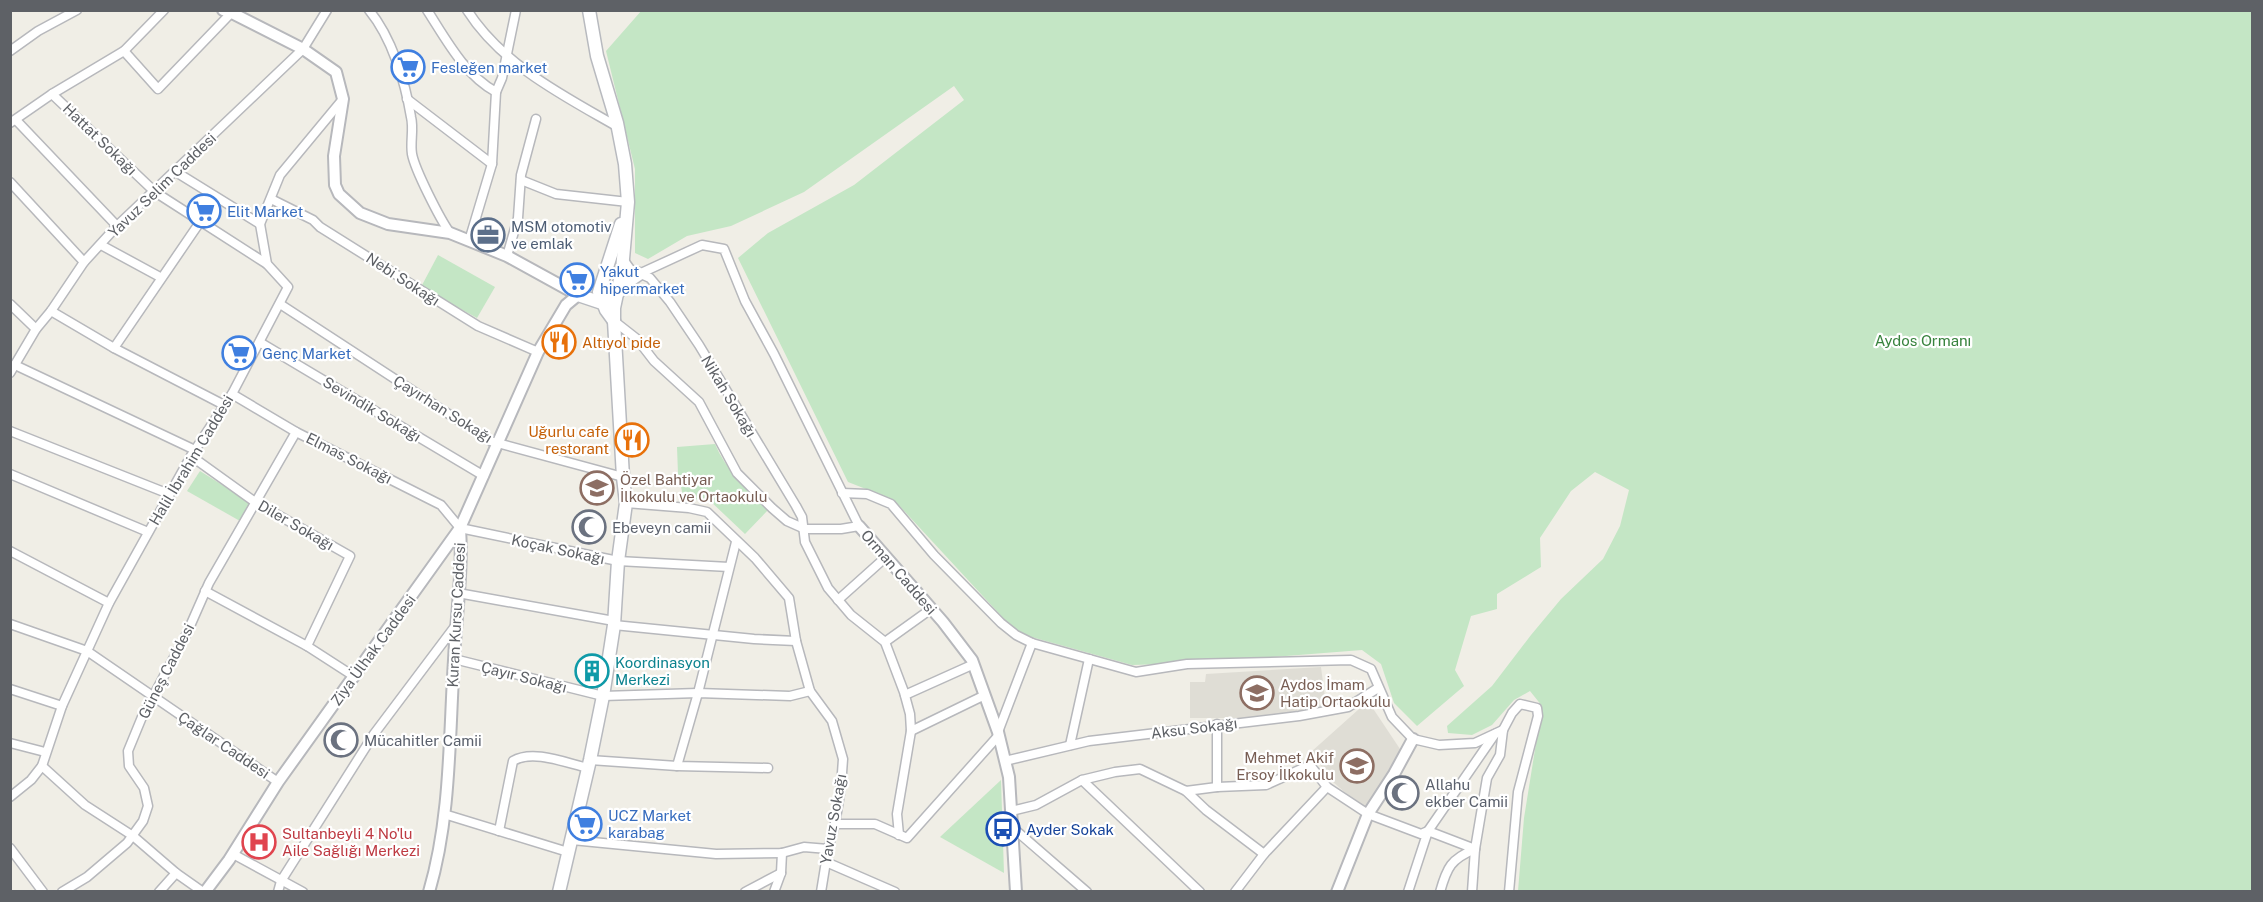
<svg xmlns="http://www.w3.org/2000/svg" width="2263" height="902" font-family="'Public Sans',sans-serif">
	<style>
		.education { fill: #dfddd5 }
		.green { fill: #c4e6c5 }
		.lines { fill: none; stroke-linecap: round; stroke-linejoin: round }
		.minor-casing { stroke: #b7b8bc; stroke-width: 11 }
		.tertiary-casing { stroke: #b7b8bc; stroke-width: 14 }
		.secondary-casing { stroke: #b8babf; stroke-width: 15 }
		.minor { stroke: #fff; stroke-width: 8 }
		.tertiary { stroke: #fff; stroke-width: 10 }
		.secondary { stroke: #fff; stroke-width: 12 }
		.labels { text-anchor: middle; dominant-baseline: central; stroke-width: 4.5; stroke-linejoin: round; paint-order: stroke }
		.shop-label { font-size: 15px; fill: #366cbe; stroke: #fff; text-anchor: start }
		.street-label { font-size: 15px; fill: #5e6166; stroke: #fff }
		.service-label { font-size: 15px; fill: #4e5e75; stroke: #fff; text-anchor: start }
		.park-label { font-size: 15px; fill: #38833e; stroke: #fff }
		.food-label { font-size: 15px; fill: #c56008; stroke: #fff; text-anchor: start }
		.education-label { font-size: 15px; fill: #785e54; stroke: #fff; text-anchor: start }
		.worship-label { font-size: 15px; fill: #5b616d; stroke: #fff; text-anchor: start }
		.culture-label { font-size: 15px; fill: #0d838f; stroke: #fff; text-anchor: start }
		.transit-label { font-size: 15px; fill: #164399; stroke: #fff; text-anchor: start }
		.health-label { font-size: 15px; fill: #be3a42; stroke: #fff; text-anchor: start }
	</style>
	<rect width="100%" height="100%" fill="#f0eee6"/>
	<g class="education">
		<path d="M1321,667L1326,705L1261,718H1190V682H1205L1206,674Z"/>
		<path d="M1368,701L1402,752L1365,810L1332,781L1311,752Z"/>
	</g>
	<g class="green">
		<path d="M642,10L2252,11V891H1518L1524,818L1542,706L1530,691L1514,700L1492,725L1472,735L1448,733L1447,726L1492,686L1531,635L1561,599L1603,559L1620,526L1629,490L1595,472L1571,491L1540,538L1541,567L1497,594V609L1471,616L1455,670L1464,686L1417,726L1394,703L1381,664L1362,650L1199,663L1132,665L1017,633L894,500L848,482L738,258L768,233L854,185L964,100L954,86L804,192L731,226L687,236L648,259L635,253V169L606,51Z"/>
		<path d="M438,255L495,287L477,318L421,287Z"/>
		<path d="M715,444C727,472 747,489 768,510L745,534L708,499L684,500L678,474L677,447Z"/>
		<path d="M200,471L251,503L240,521L187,491Z"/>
		<path d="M1001,780L1004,873L940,837Z"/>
	</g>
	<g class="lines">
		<defs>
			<g id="minor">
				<path d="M369,10C392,38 405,81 411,117C414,129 410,142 412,154C415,170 440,219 450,233"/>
				<path d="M427,10C447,41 464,74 496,92"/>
				<path d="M467,10C502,65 564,96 618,127"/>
				<path d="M10,51L38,31L77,10"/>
				<path d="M124,51L158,89L234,10"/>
				<path d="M52,94L155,192L267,264"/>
				<path d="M407,99L492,164"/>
				<path d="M16,120L117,226"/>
				<path d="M10,123L52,94L124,51L164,10"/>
				<path d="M176,172L260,224"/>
				<path d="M521,180L556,194L628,202"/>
				<path d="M10,182L84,262"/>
				<path d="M271,199L313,220L320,227L478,326L538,352"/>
				<path d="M469,241L492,164L496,92L502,78L516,10"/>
				<path d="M101,245L160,277"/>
				<path d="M507,256L518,218L521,175L536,119"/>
				<path d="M623,259L630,269L650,278L670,302L699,345L796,506L802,517L805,542L828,588L851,615L885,642L904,692L910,714L911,731L897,814L899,835"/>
				<path d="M10,304L36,329"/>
				<path d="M280,304L490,441L623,477"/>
				<path d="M51,311L114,348L224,405"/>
				<path d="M614,321L637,339L654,361L699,402L737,473L772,508L787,521L805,529H841L859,526L774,354L745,301L724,249L702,245L639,274"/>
				<path d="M261,343L484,476"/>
				<path d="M114,348L200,222"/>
				<path d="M15,365L195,450"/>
				<path d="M10,373L36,329L51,311L84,262L117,226L303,49L327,10"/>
				<path d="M232,394L296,432L441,505L460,528L618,561L729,567"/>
				<path d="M10,431L169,494"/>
				<path d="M191,456L255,502L350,556L307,646"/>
				<path d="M10,474L148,532"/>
				<path d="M842,493L867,494L891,504L934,555L1001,623L1016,635L1032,643L1136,672L1187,664L1351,660L1371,669L1392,717L1413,739L1439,745L1475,743L1503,730"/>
				<path d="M626,503L689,508L707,512L755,558L789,598L796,641L810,691L832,721L843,759L841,787L835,824L828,849L821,892"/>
				<path d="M10,551L109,603"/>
				<path d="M205,591L307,646L355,677"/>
				<path d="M458,593L614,621"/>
				<path d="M838,600L886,557"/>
				<path d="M10,624L87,651L278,782"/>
				<path d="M614,625L754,639L796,641"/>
				<path d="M885,642L931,609"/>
				<path d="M454,659L603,696L698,693L790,696L810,691"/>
				<path d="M10,689L62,706"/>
				<path d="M905,695L974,664"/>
				<path d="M911,731L985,695"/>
				<path d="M998,732L1032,643"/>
				<path d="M10,743L45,752"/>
				<path d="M1070,745L1089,659"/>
				<path d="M590,760L677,766L768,768"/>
				<path d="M1005,761L1089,741L1299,716L1348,707L1378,688"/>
				<path d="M42,766L85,805L133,836L176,873L203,892"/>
				<path d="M677,766L698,693L736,542"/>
				<path d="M1082,780L1200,892"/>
				<path d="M1217,787V724"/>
				<path d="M1186,791L1206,810L1264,854"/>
				<path d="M10,797L31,780L42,766L62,706L109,603L191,456L232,394L288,287L267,264L260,224L280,175L343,99"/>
				<path d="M1011,811L1036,805L1082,780L1115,772L1140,769L1186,791L1217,787L1266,785L1310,765L1327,787L1368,814L1421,834L1428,831L1495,734"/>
				<path d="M444,814L568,852"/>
				<path d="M835,824H875L907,838L999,735"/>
				<path d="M1013,828L1087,892"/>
				<path d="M499,831L513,761C533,749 566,763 588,768"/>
				<path d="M572,840L716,854L782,853L804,847L828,849"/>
				<path d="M10,848L43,892"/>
				<path d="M233,854L303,892"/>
				<path d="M826,862L895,892"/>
				<path d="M62,892L87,877L127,843L143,821L148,806L144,788L129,766L128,751L142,717L187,633L209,583L296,432"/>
				<path d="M159,892L176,873"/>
				<path d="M278,892L281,881L374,734L456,625"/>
				<path d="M745,892L781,873"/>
				<path d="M774,892L781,873L782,853"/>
				<path d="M1235,892L1264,854L1327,787"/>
				<path d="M1408,892L1428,831L1475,849"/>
				<path d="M1440,892C1447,867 1451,859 1475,849"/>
				<path d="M1472,892L1475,849L1487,778L1500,755L1503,730L1512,713L1520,704L1537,708L1538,716L1518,792L1509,892"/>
			</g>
			<g id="tertiary">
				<path d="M223,10L232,13L303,49L336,72L343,99L334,156L335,185L339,194L360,213L388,224L450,233L507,256L578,295L566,305L538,352L460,528C463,572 456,616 454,660C449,738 451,817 429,892"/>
				<path d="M859,526L943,622L972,660L998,732L1009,777L1016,892"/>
				<path d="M205,892L229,860L278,782L460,528"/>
				<path d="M1337,892L1368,814L1394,774L1413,739"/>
			</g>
			<g id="secondary">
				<path d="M578,295L602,303L611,301L626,283L639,274"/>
				<path d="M614,321L606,310L599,292L621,224"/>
				<path d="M559,892L590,760L603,696L614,625L618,561L626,503L623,477L614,321V308L622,270L628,202L625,164L617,123L597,56L589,10"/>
			</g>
		</defs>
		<use href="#minor" class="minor-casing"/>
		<use href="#tertiary" class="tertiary-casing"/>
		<use href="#secondary" class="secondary-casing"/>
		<use href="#minor" class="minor"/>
		<use href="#tertiary" class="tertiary"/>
		<use href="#secondary" class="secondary"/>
	</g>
	<defs>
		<symbol id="supermarket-ring" viewBox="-11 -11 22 22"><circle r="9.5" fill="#fff" stroke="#3f7fe0" stroke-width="1.5"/><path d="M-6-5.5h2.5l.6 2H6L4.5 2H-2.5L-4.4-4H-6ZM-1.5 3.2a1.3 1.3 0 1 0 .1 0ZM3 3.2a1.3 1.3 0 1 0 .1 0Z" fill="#3f7fe0"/></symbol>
		<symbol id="office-ring" viewBox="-11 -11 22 22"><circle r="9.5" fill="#fff" stroke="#5c6f8a" stroke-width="1.5"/><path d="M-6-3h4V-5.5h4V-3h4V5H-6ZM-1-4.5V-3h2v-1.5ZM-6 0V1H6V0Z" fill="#5c6f8a"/></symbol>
		<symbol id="restaurant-ring" viewBox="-11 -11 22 22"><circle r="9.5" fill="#fff" stroke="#e8710a" stroke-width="1.5"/><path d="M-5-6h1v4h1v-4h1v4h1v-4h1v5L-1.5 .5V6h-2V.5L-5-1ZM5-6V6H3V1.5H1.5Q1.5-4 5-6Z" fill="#e8710a"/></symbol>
		<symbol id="school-ring" viewBox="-11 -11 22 22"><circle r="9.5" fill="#fff" stroke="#8d6e63" stroke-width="1.5"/><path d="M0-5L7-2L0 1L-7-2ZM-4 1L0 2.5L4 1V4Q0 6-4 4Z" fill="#8d6e63"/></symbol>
		<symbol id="mosque-ring" viewBox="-11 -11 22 22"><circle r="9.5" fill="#fff" stroke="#6b7280" stroke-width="1.5"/><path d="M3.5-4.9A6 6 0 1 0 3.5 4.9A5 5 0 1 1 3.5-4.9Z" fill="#6b7280"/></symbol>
		<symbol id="building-ring" viewBox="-11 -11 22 22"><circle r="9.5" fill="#fff" stroke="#0f9aa8" stroke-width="1.5"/><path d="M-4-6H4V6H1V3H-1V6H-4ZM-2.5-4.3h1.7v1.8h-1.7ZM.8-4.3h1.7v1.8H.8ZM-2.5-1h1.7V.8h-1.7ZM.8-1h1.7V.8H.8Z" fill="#0f9aa8"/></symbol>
		<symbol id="bus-ring" viewBox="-11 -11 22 22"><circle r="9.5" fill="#fff" stroke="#1a4fb4" stroke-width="1.5"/><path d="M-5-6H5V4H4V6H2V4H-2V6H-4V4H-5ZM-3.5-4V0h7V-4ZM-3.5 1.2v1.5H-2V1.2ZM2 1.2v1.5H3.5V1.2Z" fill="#1a4fb4"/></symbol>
		<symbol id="hospital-ring" viewBox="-11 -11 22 22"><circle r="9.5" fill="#fff" stroke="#e0444e" stroke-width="1.5"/><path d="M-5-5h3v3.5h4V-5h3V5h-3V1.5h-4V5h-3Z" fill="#e0444e"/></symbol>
	</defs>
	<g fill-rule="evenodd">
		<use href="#supermarket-ring" x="389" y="48" width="38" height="38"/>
		<use href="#supermarket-ring" x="185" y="192" width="38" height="38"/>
		<use href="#office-ring" x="469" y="216" width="38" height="38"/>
		<use href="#supermarket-ring" x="558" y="261" width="38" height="38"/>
		<use href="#restaurant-ring" x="540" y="323" width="38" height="38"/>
		<use href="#supermarket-ring" x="220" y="334" width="38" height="38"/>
		<use href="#restaurant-ring" x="613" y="421" width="38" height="38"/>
		<use href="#school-ring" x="578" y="469" width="38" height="38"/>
		<use href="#mosque-ring" x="570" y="508" width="38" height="38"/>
		<use href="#building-ring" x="573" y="652" width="38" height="38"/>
		<use href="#school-ring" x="1238" y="674" width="38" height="38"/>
		<use href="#mosque-ring" x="322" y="721" width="38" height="38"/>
		<use href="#school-ring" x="1338" y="747" width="38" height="38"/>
		<use href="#mosque-ring" x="1383" y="774" width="38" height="38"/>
		<use href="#supermarket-ring" x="566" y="805" width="38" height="38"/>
		<use href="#bus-ring" x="984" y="810" width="38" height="38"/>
		<use href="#hospital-ring" x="240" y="823" width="38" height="38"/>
	</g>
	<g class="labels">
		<g class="shop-label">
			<text x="431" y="67">Fesleğen market</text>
			<text x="227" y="211">Elit Market</text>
			<text x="600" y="271">Yakut<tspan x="600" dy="17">hipermarket</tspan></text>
			<text x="262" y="353">Genç Market</text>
			<text x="608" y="815">UCZ Market<tspan x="608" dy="17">karabag</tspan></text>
		</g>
		<g class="street-label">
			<text transform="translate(100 139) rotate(44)">Hattat Sokağı</text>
			<text transform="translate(162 185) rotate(-44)">Yavuz Selim Caddesi</text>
			<text transform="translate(403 279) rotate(33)">Nebi Sokağı</text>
			<text transform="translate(729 396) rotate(59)">Nikah Sokağı</text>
			<text transform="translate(372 409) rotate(31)">Sevindik Sokağı</text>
			<text transform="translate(443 409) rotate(32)">Çayırhan Sokağı</text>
			<text transform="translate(349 458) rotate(27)">Elmas Sokağı</text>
			<text transform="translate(191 460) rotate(-59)">Halil İbrahim Caddesi</text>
			<text transform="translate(296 525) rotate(30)">Diler Sokağı</text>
			<text transform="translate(558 549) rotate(12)">Koçak Sokağı</text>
			<text transform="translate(899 572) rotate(49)">Orman Caddesi</text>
			<text transform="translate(456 615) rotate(-87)">Kuran Kursu Caddesi</text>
			<text transform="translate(373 650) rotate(-54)">Ziya Ülhak Caddesi</text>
			<text transform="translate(166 671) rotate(-63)">Güneş Caddesi</text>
			<text transform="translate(524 677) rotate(14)">Çayır Sokağı</text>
			<text transform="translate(1194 728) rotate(-7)">Aksu Sokağı</text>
			<text transform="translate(224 745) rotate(34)">Çağlar Caddesi</text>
			<text transform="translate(833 819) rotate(-80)">Yavuz Sokağı</text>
		</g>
		<g class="service-label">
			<text x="511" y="226">MSM otomotiv<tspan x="511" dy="17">ve emlak</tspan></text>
		</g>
		<g class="park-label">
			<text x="1923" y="340">Aydos Ormanı</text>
		</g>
		<g class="food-label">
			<text x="582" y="342">Altıyol pide</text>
			<text x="609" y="431" text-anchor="end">Uğurlu cafe<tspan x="609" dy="17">restorant</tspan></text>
		</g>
		<g class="education-label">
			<text x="620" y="479">Özel Bahtiyar<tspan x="620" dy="17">İlkokulu ve Ortaokulu</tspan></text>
			<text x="1280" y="684">Aydos İmam<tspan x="1280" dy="17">Hatip Ortaokulu</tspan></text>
			<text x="1334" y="757" text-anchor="end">Mehmet Akif<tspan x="1334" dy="17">Ersoy İlkokulu</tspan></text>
		</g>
		<g class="worship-label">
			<text x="612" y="527">Ebeveyn camii</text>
			<text x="364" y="740">Mücahitler Camii</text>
			<text x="1425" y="784">Allahu<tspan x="1425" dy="17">ekber Camii</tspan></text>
		</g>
		<g class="culture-label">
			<text x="615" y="662">Koordinasyon<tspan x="615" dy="17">Merkezi</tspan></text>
		</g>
		<g class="transit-label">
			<text x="1026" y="829">Ayder Sokak</text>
		</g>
		<g class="health-label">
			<text x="282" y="833">Sultanbeyli 4 No'lu<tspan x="282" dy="17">Aile Sağlığı Merkezi</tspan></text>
		</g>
	</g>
	<rect width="2263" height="902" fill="none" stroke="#5e6166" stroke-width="24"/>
</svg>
